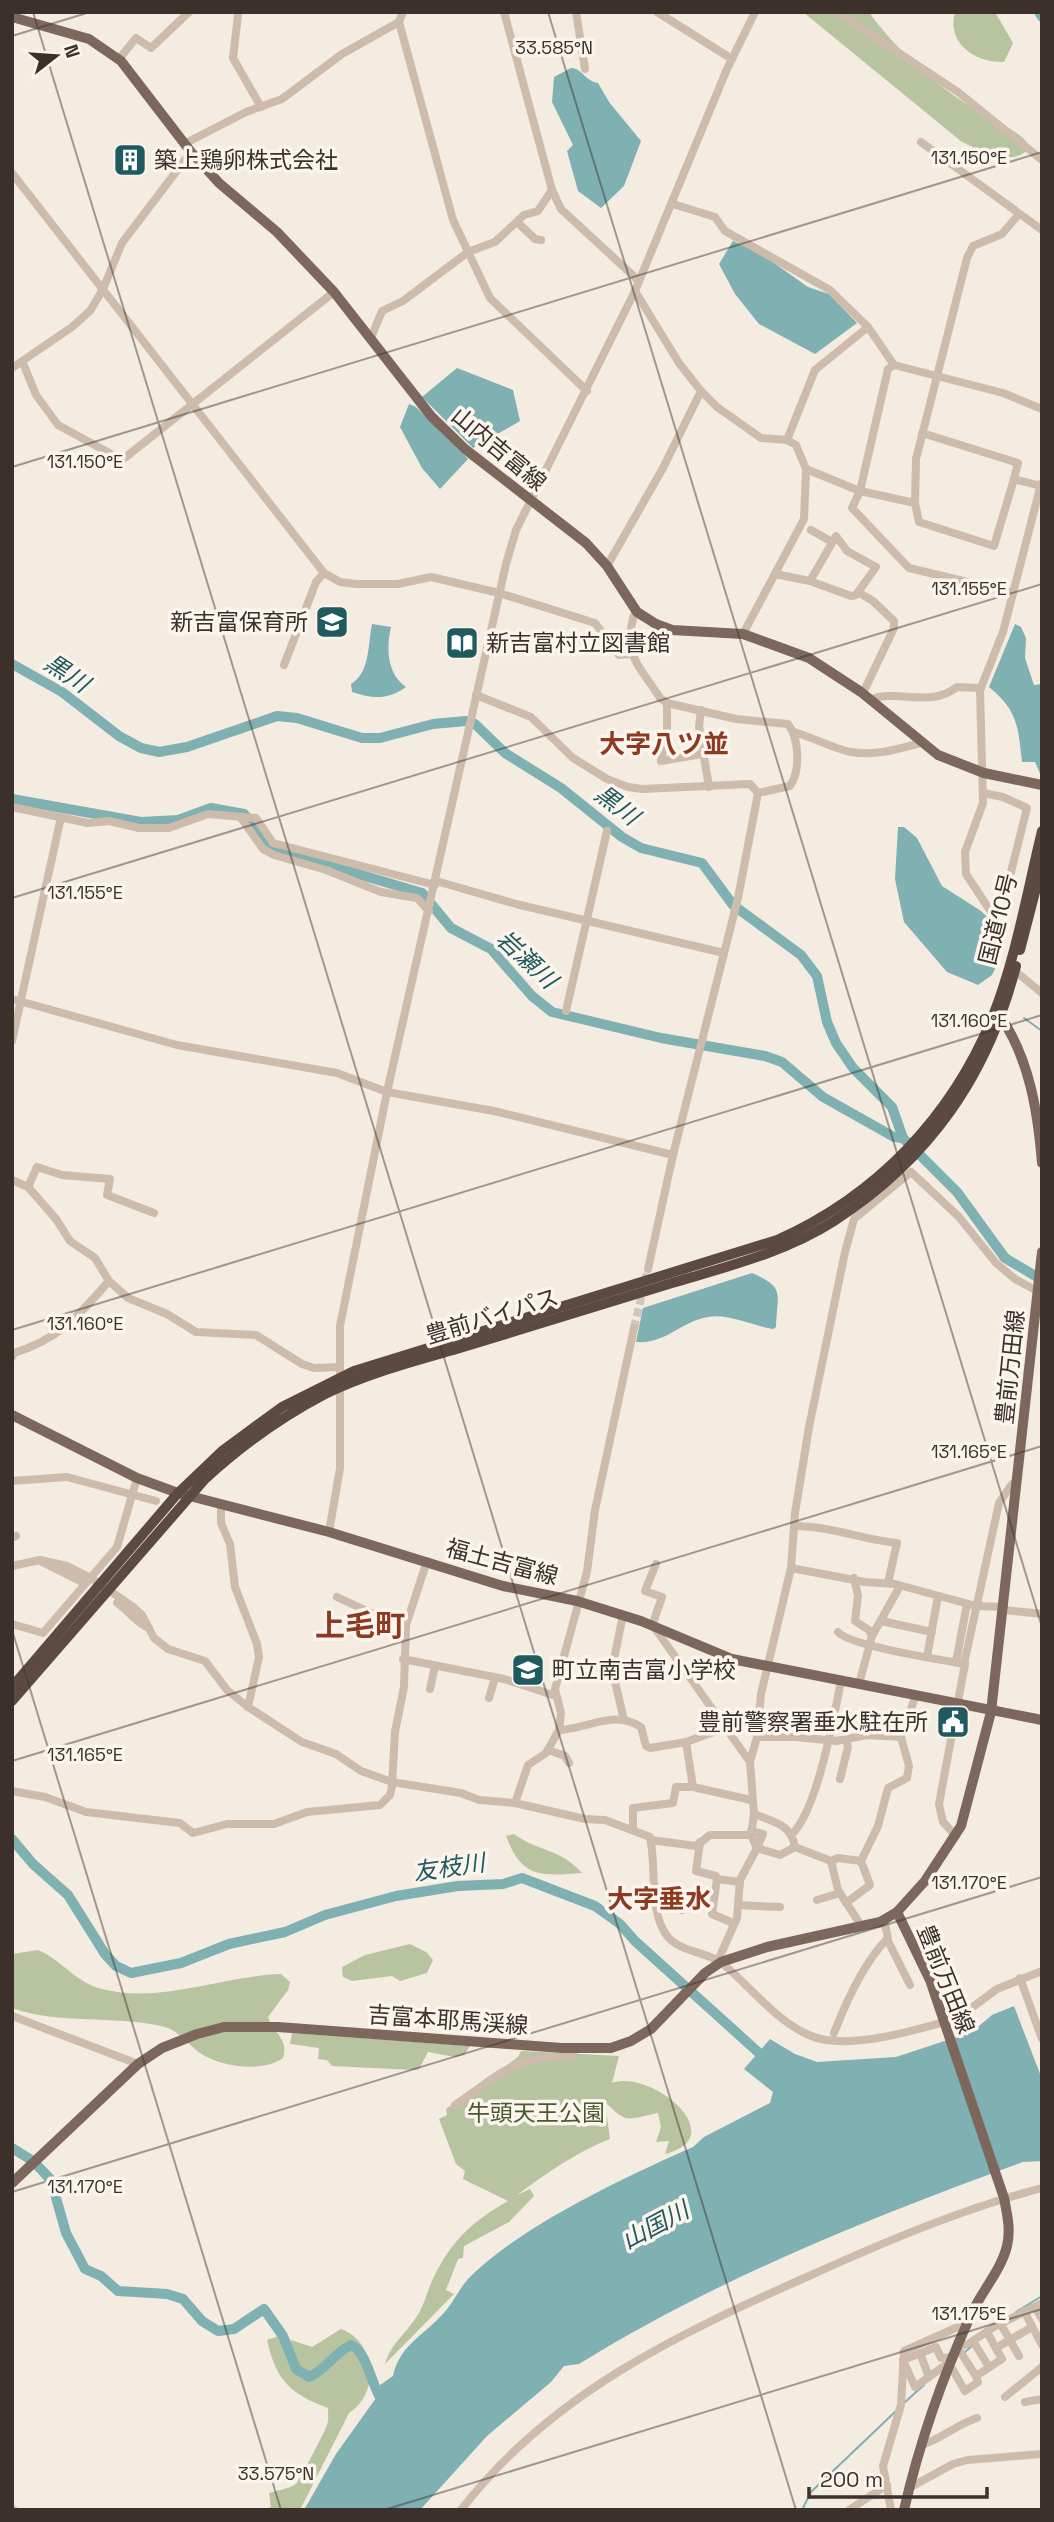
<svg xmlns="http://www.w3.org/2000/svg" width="1054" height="2522" font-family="'Space Grotesk','Noto Sans JP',sans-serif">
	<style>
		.green { fill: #b8c4a0 }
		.water { fill: #7fb0b2 }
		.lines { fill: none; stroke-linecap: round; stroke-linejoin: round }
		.stream { stroke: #7fb0b2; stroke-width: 2 }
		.river { stroke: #7fb0b2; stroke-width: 10 }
		.minor-tunnel { stroke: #cfc6bd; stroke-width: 8; stroke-dasharray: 8 4; stroke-linecap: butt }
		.minor { stroke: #cdbbac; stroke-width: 8 }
		.major { stroke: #7d675c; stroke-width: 10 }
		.highway { stroke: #5c4a42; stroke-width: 10 }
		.ticks { fill: none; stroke: #3b302b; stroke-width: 2; stroke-opacity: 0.45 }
		.labels { text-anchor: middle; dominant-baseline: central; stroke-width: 7; stroke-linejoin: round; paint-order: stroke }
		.poi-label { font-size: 23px; fill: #3b302b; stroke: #fbf5ee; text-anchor: start }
		.street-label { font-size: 23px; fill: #3b302b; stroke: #fbf5ee }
		.park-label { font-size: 23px; fill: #4a5a2e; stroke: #fbf5ee }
		.water-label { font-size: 24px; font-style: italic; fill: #1f5a5e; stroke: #fbf5ee }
		.quarter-label { font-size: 26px; font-weight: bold; fill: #8c3b22; stroke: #fbf5ee }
		.district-label { font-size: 30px; font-weight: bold; fill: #8c3b22; stroke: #fbf5ee }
		.ticks-label { font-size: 18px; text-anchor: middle; fill: #3b302b; stroke: #fbf5ee; stroke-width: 7; stroke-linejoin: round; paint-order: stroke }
	</style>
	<rect width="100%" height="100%" fill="#f4ebe1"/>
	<g class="green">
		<path d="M803,12H869C895,50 943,91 982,114C995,122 1025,133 1030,148C1011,168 982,151 962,142Z"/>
		<path d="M955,12H995L1013,43L1004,62C975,63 946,43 955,12Z"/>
		<path d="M514,1834C540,1853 558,1847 582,1873C541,1876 522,1879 506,1836Z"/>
		<path d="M410,1944L426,1952L433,1960L427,1973L400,1981L392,1976L352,1981L343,1977L342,1967L365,1955Z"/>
		<path d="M38,1950C62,1960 76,1983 102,1989C161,2004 222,1976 281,1974L290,1982L288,1990L268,2017C274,2034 289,2039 283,2058C261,2073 221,2067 200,2053C187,2044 178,2029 161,2026C112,2015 60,2025 12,2008V1954Z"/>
		<path d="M292,2033L470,2046L464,2055L455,2057L428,2052L419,2069L414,2070L332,2066L327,2060L318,2059L319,2048L290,2044Z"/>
		<path d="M521,2051L619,2056L612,2083C652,2069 733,2137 665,2154L669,2141L656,2142L661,2127L658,2113C627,2119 628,2125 605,2102L610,2139C576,2152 547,2173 517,2195L530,2189L534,2196L509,2222L464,2246L463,2258L458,2259L446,2290L454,2294L385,2364C391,2343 406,2334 417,2316C424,2306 427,2292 432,2281C451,2241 470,2223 508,2201L463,2179L465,2171L456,2164L439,2119L447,2115L446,2109L518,2057Z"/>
		<path d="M341,2329C377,2342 380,2394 349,2413L300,2510H261L271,2507L269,2493C278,2490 289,2489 296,2484C299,2482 325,2431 327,2425C329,2420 328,2414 328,2408C290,2394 276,2380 267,2340L279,2336L291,2346V2340L312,2347Z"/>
	</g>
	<g class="water">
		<path d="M571,68C583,69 585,81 598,83L609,102L641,141L624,186L601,208L578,191L567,151L573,145L552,102L554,77Z"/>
		<path d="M733,241L760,253L808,287L829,294L857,323L815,354L759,324L735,294L719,264Z"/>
		<path d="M457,368L513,390L520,421L473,448L422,397Z"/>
		<path d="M409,404L416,407L468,459L440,489L422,468L400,427Z"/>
		<path d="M372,624L391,627C386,648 387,674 406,687C388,700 373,699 352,692L351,684C370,673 368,644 372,624Z"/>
		<path d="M1015,624L1021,627L1026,638L1025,658L1034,685L1042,684V778L1035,762H1022C1018,726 1018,711 989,687Z"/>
		<path d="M898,827H904L917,838L942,886L981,911L989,919L996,967L992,975L978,985L947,972L904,922L895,879Z"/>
		<path d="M752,1273C786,1288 777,1293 776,1327L773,1329C753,1326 728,1313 708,1317C679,1322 667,1344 636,1342L643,1308Z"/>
		<path d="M1014,2006L1042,2079V2161L1023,2162C870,2218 718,2278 579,2364L564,2366L551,2382L487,2436L420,2510H304L336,2454L376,2398L373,2390L393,2376C399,2347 422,2336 440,2317C453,2305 459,2287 472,2275C523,2225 627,2176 693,2147L704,2137L770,2103L773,2092L744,2069L770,2039L795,2054L817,2062L896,2057L972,2032L992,2015Z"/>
	</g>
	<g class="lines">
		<g class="stream">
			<path d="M1024,1018L1042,1031"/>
			<path d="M1016,2312L1042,2296"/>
			<path d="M964,2353L973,2345"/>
			<path d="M905,2402L924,2385"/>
			<path d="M802,2510L811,2492L896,2411"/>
		</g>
		<g class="river">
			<path d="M1039,12L1042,17"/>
			<path d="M12,664L62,692L119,736L141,748L159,752L187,747L277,716L297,718L362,738H380L433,724L466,721L475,724L505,753L561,788L622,837L641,848L702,863L733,905L801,955L817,976L827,1022L836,1043L853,1068L892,1107L903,1138L957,1192L1005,1258L1042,1280"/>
			<path d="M12,799L141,822L178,820L211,808L244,814L274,849L422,893L451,928L491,949L532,996L552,1012L661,1038L765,1056L782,1062L823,1097L894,1137L903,1138"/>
			<path d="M12,1839L33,1864L68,1895L105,1954L116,1966L131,1973L181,1963L229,1944L285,1932L325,1915L396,1896L458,1886L503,1884L522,1878L595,1906L620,1924L635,1941L769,2062"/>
			<path d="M12,2148L33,2161L51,2180L66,2233L85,2269L101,2276L118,2291L167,2294L183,2299L202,2321L218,2331L234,2329L264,2309L283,2336L296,2369L309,2377C326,2370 335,2352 351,2345C367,2352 371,2384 382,2401"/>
		</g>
		<path class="minor-tunnel" d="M634,1328L648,1269"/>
		<g class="minor">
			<path d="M504,12L552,190"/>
			<path d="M576,12L585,69"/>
			<path d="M657,12L732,59"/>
			<path d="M837,12L958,92L1042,160"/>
			<path d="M238,15L233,58L261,107"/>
			<path d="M399,22L453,220L490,298L587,391"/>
			<path d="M119,59L136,38L151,48L189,12"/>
			<path d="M921,142L1042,230"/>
			<path d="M184,144L246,112L282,99L342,54L399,22L403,12"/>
			<path d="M12,173L324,573L340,582L356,584H398L431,577L499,593L595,623L619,655L630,654"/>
			<path d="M673,204L715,217L725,231L830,290L868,327L894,365L1003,393L1042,409"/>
			<path d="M1019,214L1002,234L973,246L967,258L916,459L915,503L919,522L994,546L1014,479L1041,486"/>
			<path d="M517,222L535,239L541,240"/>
			<path d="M635,291L679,363L701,391L717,407L761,438L787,440L796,445L806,469L804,519L743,634"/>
			<path d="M371,338L382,311L403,301L468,252L495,242L524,215L538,211L552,190L561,209L639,281"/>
			<path d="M23,363L36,395L58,425L122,460L334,292"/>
			<path d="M894,365L888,369L860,491L852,508L909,568L1013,593"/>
			<path d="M12,368L72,327L90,311L103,289L122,243L191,152"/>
			<path d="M922,433L1018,463L1014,479"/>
			<path d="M787,440L815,370L868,327"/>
			<path d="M806,469L860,491L915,503"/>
			<path d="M811,530L832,542"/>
			<path d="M607,566L663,468L701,391"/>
			<path d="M775,574L810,581L851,596L856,595L876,567L847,551L836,536L810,581"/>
			<path d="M858,592L873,601L894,621V628L863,693"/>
			<path d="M636,610C620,653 638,663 660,698L667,703L736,719L788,724C799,738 801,770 790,786L758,793L738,898L673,1155L648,1269"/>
			<path d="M284,665L316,582L324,573"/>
			<path d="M476,695L531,717L573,758L607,779L628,787L642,789L750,784L758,793"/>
			<path d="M870,700C896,688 929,709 957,687L981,688"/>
			<path d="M667,703V730L661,761L702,754"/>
			<path d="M701,710L699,727L709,787"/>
			<path d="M794,732C812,737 837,750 851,752C875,756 899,749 921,743"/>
			<path d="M983,793L1003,797L1027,808L1011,872"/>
			<path d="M12,807L88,823L109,821L139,828H169L208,814L256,818L273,843L435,885"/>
			<path d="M241,818L263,849L274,855L326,870L381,892L417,898L429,911"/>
			<path d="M436,881L516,904L724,953"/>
			<path d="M1000,944L995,918L966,874L965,852L983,803L980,690L1003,632L1041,484"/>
			<path d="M1015,971L1042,993"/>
			<path d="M12,999L177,1045L337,1073L387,1092L494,1111L673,1155"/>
			<path d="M566,1011L607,831"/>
			<path d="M12,1041L61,817"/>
			<path d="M12,1180L28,1187L56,1219L70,1241L95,1258L109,1281L128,1298L167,1314L196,1332L256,1335L302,1364L314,1368L339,1367"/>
			<path d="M28,1187L37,1167L62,1175L110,1179L107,1195L154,1213"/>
			<path d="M12,1357L14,1353C61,1338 78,1316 109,1281"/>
			<path d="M12,1481L67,1477L156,1501"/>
			<path d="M221,1506V1523L230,1544L235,1587L257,1644L259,1657L248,1707"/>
			<path d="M794,1526C829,1526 861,1539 897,1543L888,1583"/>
			<path d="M329,1532L340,1468V1326L387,1092L506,564L516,530L635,291L727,69L755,12"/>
			<path d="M12,1538L16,1536"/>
			<path d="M42,1562L82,1582"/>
			<path d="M12,1566L40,1560L67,1566L91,1578L132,1606L142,1615L154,1638L168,1649L205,1661L227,1690L248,1707L302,1742L336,1754L361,1771L392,1782L461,1793L479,1800L515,1803L585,1819L605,1820L650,1837C657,1867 648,1910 667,1936C681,1953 707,1951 723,1964C751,1987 776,2021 809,2035C844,2051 908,2032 944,2022L958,2018L997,1989L1042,1971"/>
			<path d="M791,1568L865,1582L895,1584L976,1606L1004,1607"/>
			<path d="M854,1578L858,1596L855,1621L869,1630L872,1636"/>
			<path d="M337,1597L382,1618L406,1625"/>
			<path d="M117,1603C128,1610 137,1624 149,1628"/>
			<path d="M1004,1610L1042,1614"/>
			<path d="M623,1615L612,1669L624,1720"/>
			<path d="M881,1621L932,1632"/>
			<path d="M12,1624L43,1633L117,1547L137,1478"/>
			<path d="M652,1626L662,1597L645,1591L656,1564"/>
			<path d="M654,1627L750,1762"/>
			<path d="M838,1632C850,1646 942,1660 965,1664L939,1804L943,1822L956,1836"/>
			<path d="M927,1657L938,1596"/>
			<path d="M403,1659L504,1679L556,1696"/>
			<path d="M956,1662L967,1604"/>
			<path d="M964,1664L999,1503L1012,1484H1017"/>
			<path d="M859,1684L872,1636L900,1586"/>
			<path d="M430,1689L435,1666"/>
			<path d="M489,1698L495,1678"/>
			<path d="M559,1730C589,1729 613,1709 641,1727L646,1746L650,1748L686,1742L725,1728"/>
			<path d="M757,1737H796L836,1741L867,1735L901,1737"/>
			<path d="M686,1742L693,1787L751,1800"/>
			<path d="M548,1750L565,1756L569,1763"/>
			<path d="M840,1779L848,1747L846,1739"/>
			<path d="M12,1791L45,1797L86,1812L180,1823L193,1833L227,1824H274L307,1812L380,1805L390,1795L392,1786L395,1732L404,1687L406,1625L427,1561"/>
			<path d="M515,1803L528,1765L546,1753L559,1730L561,1713L555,1689L587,1572L595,1510L634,1328"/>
			<path d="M754,1814C774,1822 791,1824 795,1847L831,1861L838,1890L862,1927"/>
			<path d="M633,1830V1808L673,1803L676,1787H693"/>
			<path d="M751,1831L763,1834L757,1848L780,1855L795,1847"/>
			<path d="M792,1834C817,1811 834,1716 841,1681"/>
			<path d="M651,1840L696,1846L710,1835H751"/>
			<path d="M700,1842L696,1871L716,1876L717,1879L740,1882"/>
			<path d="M831,1861L838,1858L861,1861"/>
			<path d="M717,1879L712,1914L733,1923"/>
			<path d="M656,1899L682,1910"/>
			<path d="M817,1900L840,1893"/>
			<path d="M846,1903L870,1885L861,1861L878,1826L888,1788L907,1778L909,1766L901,1737L916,1695"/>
			<path d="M738,1905L780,1907"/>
			<path d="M887,1939L910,1985"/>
			<path d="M923,1961L936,1951"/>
			<path d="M721,1962L720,1956L737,1918L740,1880L757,1848L751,1835L754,1814L750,1762L757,1737L761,1694L791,1568L795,1513L809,1427L845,1252L854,1219L911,1172L959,1217L996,1263L1015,1279L1037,1291"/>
			<path d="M1020,1978L1042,2039"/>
			<path d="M12,2016L138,2064"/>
			<path d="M834,2033C846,2002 864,1962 888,1938L884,1920"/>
			<path d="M455,2105C500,2075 514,2054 571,2057L576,2049"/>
			<path d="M1035,2307L1042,2319"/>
			<path d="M1024,2311L1042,2345"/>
			<path d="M1003,2328L1019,2356"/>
			<path d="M973,2341L989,2367"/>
			<path d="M996,2348L1032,2327"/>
			<path d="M920,2353L929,2377"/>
			<path d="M950,2365L965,2391L978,2382L976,2376L1002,2359L987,2332"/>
			<path d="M944,2366L915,2387L903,2360L936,2347L941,2358L953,2357"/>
			<path d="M976,2376L957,2347L968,2344L994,2327L1042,2303"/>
			<path d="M1005,2397L1042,2367"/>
			<path d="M1025,2402L1042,2399"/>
			<path d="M924,2444C943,2438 957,2424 977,2418"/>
			<path d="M909,2488L953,2464L967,2460L1042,2454"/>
			<path d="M12,2509L14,2510"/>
			<path d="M461,2510C550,2394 678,2334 809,2276C884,2242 962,2209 1042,2188"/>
			<path d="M849,2510L887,2485"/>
			<path d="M891,2510L883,2466L901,2405L904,2351L967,2323"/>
		</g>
		<g class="major">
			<path d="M12,17L89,39L121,61L191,152L219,183L277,232L334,292L431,416L465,449L586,543L607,566L637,612L656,624L672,630L743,634L809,658L861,692L938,755L984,773L1042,785"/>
			<path d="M993,1016L1002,1019C1030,1061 1038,1114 1042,1163"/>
			<path d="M12,1415L137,1478L178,1493L329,1532L503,1586L577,1601L641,1621L732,1659L1042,1720"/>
			<path d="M897,1912L930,1980L1004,2198C1007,2214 1011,2229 1007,2246C1001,2271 980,2293 970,2317C942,2378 919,2445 904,2510"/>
			<path d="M12,2183L138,2064L162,2048L197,2034L224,2027H278L562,2048H611L631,2041L651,2029L705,1973L721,1962L767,1947L880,1922L897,1912L925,1881L961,1826L991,1712L1042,1252"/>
		</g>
		<g class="highway">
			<path d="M1020,950L1042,865"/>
			<path d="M12,1687L178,1493L222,1451L282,1407L354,1371L777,1240C876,1196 952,1117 993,1016C1016,957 1027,893 1042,831"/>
			<path d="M12,1701L205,1479C242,1445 281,1417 325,1394C368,1373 415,1361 460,1348C531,1326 601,1305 672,1283C726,1267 786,1252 834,1221C930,1159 988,1075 1016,966"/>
		</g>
	</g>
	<path class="ticks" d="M33,12L796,2510M548,12L1042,1627M12,36L90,12M12,467L1042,152M12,898L1042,584M12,1330L1042,1015M12,1630L281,2510M12,1761L1042,1446M12,2192L1042,1877M384,2510L1042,2309"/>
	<defs>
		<symbol id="building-square" viewBox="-11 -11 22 22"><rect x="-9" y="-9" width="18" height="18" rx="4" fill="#1f5a5e" stroke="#fbf5ee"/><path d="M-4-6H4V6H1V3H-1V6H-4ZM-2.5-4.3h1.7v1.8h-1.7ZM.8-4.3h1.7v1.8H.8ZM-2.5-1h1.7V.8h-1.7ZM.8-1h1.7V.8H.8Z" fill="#fff"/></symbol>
		<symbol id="school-square" viewBox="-11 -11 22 22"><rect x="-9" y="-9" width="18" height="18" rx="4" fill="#1f5a5e" stroke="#fbf5ee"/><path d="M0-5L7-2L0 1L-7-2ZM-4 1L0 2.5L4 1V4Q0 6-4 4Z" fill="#fff"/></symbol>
		<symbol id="library-square" viewBox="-11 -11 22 22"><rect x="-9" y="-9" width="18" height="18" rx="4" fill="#1f5a5e" stroke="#fbf5ee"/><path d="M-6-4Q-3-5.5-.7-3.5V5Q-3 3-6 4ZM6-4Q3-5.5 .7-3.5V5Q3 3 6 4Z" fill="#fff"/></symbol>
		<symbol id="civic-square" viewBox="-11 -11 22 22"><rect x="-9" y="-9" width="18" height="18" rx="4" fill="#1f5a5e" stroke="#fbf5ee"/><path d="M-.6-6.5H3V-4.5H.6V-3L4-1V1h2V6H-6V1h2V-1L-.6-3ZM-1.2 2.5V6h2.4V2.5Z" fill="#fff"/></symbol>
	</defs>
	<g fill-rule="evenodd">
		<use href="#building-square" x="111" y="141" width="38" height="38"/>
		<use href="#school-square" x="313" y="603" width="38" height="38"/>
		<use href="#library-square" x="443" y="624" width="38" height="38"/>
		<use href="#school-square" x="509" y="1651" width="38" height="38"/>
		<use href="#civic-square" x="934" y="1703" width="38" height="38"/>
	</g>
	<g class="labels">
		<g class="poi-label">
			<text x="154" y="160">築上鶏卵株式会社</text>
			<text x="308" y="622" text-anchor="end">新吉富保育所</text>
			<text x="486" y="643">新吉富村立図書館</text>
			<text x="552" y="1670">町立南吉富小学校</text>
			<text x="928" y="1722" text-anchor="end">豊前警察署垂水駐在所</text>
		</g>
		<g class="street-label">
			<text transform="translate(499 449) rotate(40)">山内吉富線</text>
			<text transform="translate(998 919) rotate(-76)">国道10号</text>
			<text transform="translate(492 1316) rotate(-17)">豊前バイパス</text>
			<text transform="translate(1010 1367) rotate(-84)">豊前万田線</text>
			<text transform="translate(502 1562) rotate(15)">福土吉富線</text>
			<text transform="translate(946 1979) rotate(68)">豊前万田線</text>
			<text transform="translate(448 2020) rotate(4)">吉富本耶馬渓線</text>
		</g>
		<g class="park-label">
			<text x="536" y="2113">牛頭天王公園</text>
		</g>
		<g class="water-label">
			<text transform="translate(67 673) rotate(33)">黒川</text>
			<text transform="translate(617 805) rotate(37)">黒川</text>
			<text transform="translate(527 959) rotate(43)">岩瀬川</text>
			<text transform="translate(449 1867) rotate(-8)">友枝川</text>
			<text transform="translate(655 2225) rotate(-28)">山国川</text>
		</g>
		<g class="quarter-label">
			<text x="664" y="744">大字八ツ並</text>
			<text x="659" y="1899">大字垂水</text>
		</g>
		<g class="district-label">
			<text x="360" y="1625">上毛町</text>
		</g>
	</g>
	<g class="ticks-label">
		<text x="554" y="54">33.585°N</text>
		<text x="969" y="164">131.150°E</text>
		<text x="85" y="468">131.150°E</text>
		<text x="969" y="595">131.155°E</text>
		<text x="85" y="899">131.155°E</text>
		<text x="969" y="1027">131.160°E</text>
		<text x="85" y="1330">131.160°E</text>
		<text x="969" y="1458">131.165°E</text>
		<text x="85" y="1761">131.165°E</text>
		<text x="969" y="1889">131.170°E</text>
		<text x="85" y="2193">131.170°E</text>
		<text x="969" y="2320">131.175°E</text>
		<text x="276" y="2480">33.575°N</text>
	</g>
	<rect width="1054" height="2522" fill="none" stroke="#3b302b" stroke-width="28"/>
	<g transform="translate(56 56) rotate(73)" stroke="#fbf5ee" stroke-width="5" paint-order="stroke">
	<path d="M0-5L12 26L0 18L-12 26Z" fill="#3b302b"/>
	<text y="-10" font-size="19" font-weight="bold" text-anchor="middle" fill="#3b302b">N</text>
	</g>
	<path d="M809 2487v10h178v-10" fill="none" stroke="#3b302b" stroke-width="3.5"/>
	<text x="820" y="2487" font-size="21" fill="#3b302b" stroke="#fbf5ee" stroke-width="5" paint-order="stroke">200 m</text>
</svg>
